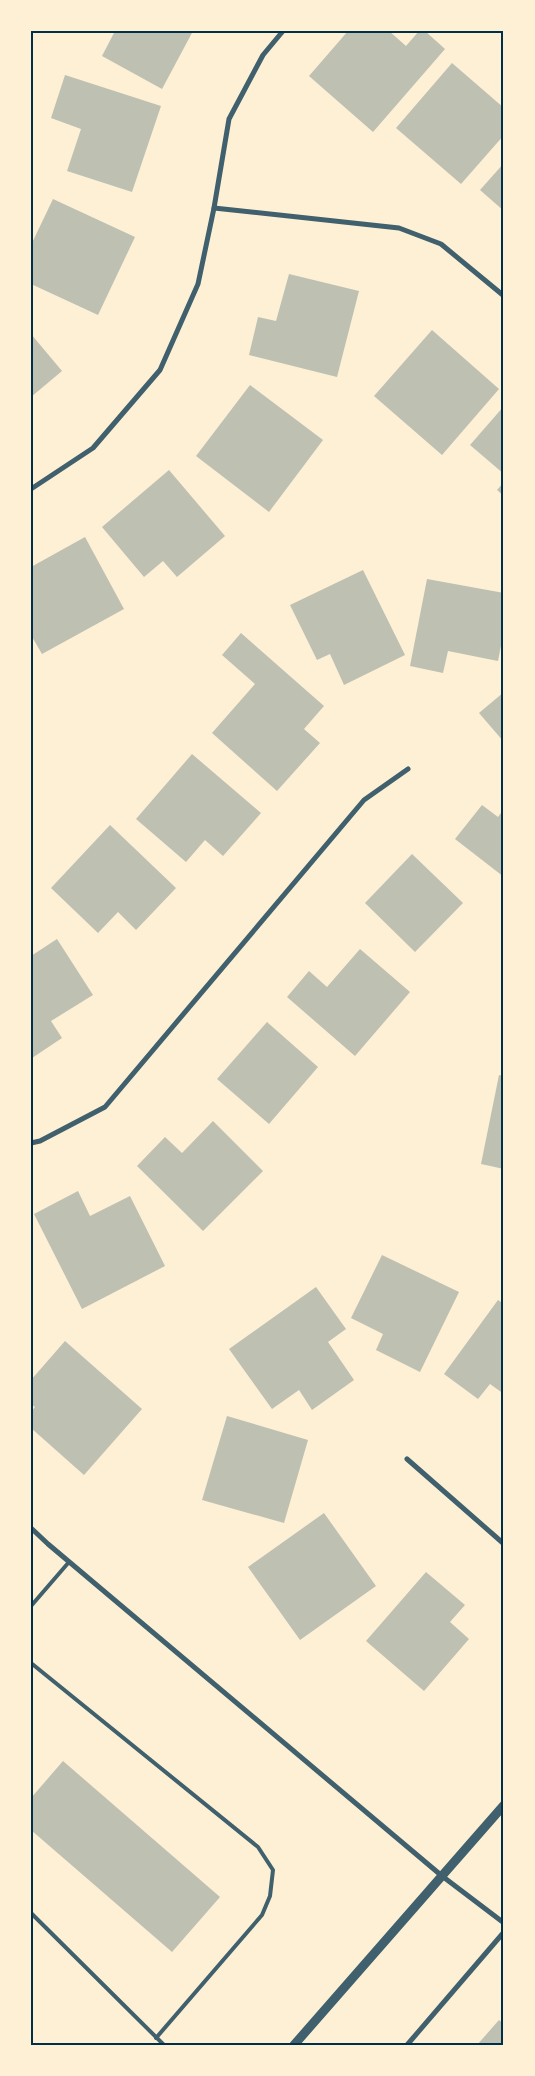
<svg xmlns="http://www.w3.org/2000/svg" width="535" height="2076" font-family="Figtree,sans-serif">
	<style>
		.building { fill: #bec0b2 }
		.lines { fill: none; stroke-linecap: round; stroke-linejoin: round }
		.service { stroke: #3f606c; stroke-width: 4 }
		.minor { stroke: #3f606c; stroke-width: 5 }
		.tertiary { stroke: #3f606c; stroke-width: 9 }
		.neatline { fill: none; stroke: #003049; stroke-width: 2 }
	</style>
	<rect width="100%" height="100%" fill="#fdf0d5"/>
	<g class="building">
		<path d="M115,31H193L162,89L102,56Z"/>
		<path d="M348,31H389L406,46L419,31H425L445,49L373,132L309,76Z"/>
		<path d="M452,63L504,108V135L461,184L396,128Z"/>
		<path d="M65,75L161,106L132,192L67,171L81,129L51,118Z"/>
		<path d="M504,163V211L480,190Z"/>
		<path d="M53,199L135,237L98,315L31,284V245Z"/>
		<path d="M289,274L359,291L337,377L249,355L258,317L276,321Z"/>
		<path d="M432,330L499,389L442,455L374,396Z"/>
		<path d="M31,334L62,371L31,397Z"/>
		<path d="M250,385L323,440L269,512L196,456Z"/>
		<path d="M504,406V474L470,445Z"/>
		<path d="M169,470L225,536L177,577L163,561L144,577L102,527Z"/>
		<path d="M504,482V496L497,490Z"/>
		<path d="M85,537L124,609L42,654L31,635V567Z"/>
		<path d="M363,570L405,655L344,685L330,654L317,660L290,605Z"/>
		<path d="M427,579L504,593V630L498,661L448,651L443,673L410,666Z"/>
		<path d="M241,633L324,706L304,729L320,743L277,791L212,733L255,684L222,655Z"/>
		<path d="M504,692V742L479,713Z"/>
		<path d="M192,754L261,813L223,856L205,840L186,862L136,819Z"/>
		<path d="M482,805L498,817L504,809V877L455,839Z"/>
		<path d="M110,825L176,888L136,930L118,912L98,933L51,888Z"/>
		<path d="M412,854L463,903L415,952L365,903Z"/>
		<path d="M57,939L93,995L51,1021L62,1038L32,1058L31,956Z"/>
		<path d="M360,949L410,992L355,1056L287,997L309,971L327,987Z"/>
		<path d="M267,1022L318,1067L269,1124L217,1079Z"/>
		<path d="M499,1075L504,1076V1169L481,1164Z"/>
		<path d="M213,1121L263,1171L203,1231L137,1166L165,1137L182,1153Z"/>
		<path d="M78,1191L90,1216L130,1196L165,1266L82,1309L34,1214Z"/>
		<path d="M382,1255L459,1292L420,1372L376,1350L383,1334L351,1318Z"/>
		<path d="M316,1287L346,1329L328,1342L354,1380L312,1410L299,1390L272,1409L229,1349Z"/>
		<path d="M498,1300L504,1304V1394L490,1384L478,1399L444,1374Z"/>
		<path d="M65,1341L142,1409L84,1475L31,1428V1412L35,1407L31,1404V1380Z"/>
		<path d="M227,1416L308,1440L284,1523L202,1500Z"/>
		<path d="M324,1513L376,1586L300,1640L248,1567Z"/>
		<path d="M426,1572L465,1605L450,1622L469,1639L424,1691L366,1641Z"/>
		<path d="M63,1761L220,1897L172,1952L31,1830V1798Z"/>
		<path d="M499,2020L504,2024V2045H477Z"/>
	</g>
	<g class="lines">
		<g class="service">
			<path d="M31,1606L69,1562"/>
			<path d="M31,1663L258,1847L273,1870L270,1896L262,1915L156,2038"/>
			<path d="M31,1913L164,2045"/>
		</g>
		<g class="minor">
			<path d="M214,208L399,228L441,244L504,296"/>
			<path d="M31,489L93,448L160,370L198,284L214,208L229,119L263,55L283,31"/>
			<path d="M31,1143L40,1141L105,1107L364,800L408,769"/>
			<path d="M407,1459L504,1544"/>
			<path d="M31,1528L48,1544L442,1876L504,1923"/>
			<path d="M407,2045L504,1932"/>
		</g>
		<path class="tertiary" d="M294,2045L504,1805"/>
	</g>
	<rect width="535" height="2076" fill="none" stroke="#fdf0d5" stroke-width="65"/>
	<rect x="32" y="32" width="470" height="2012" class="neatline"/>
</svg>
